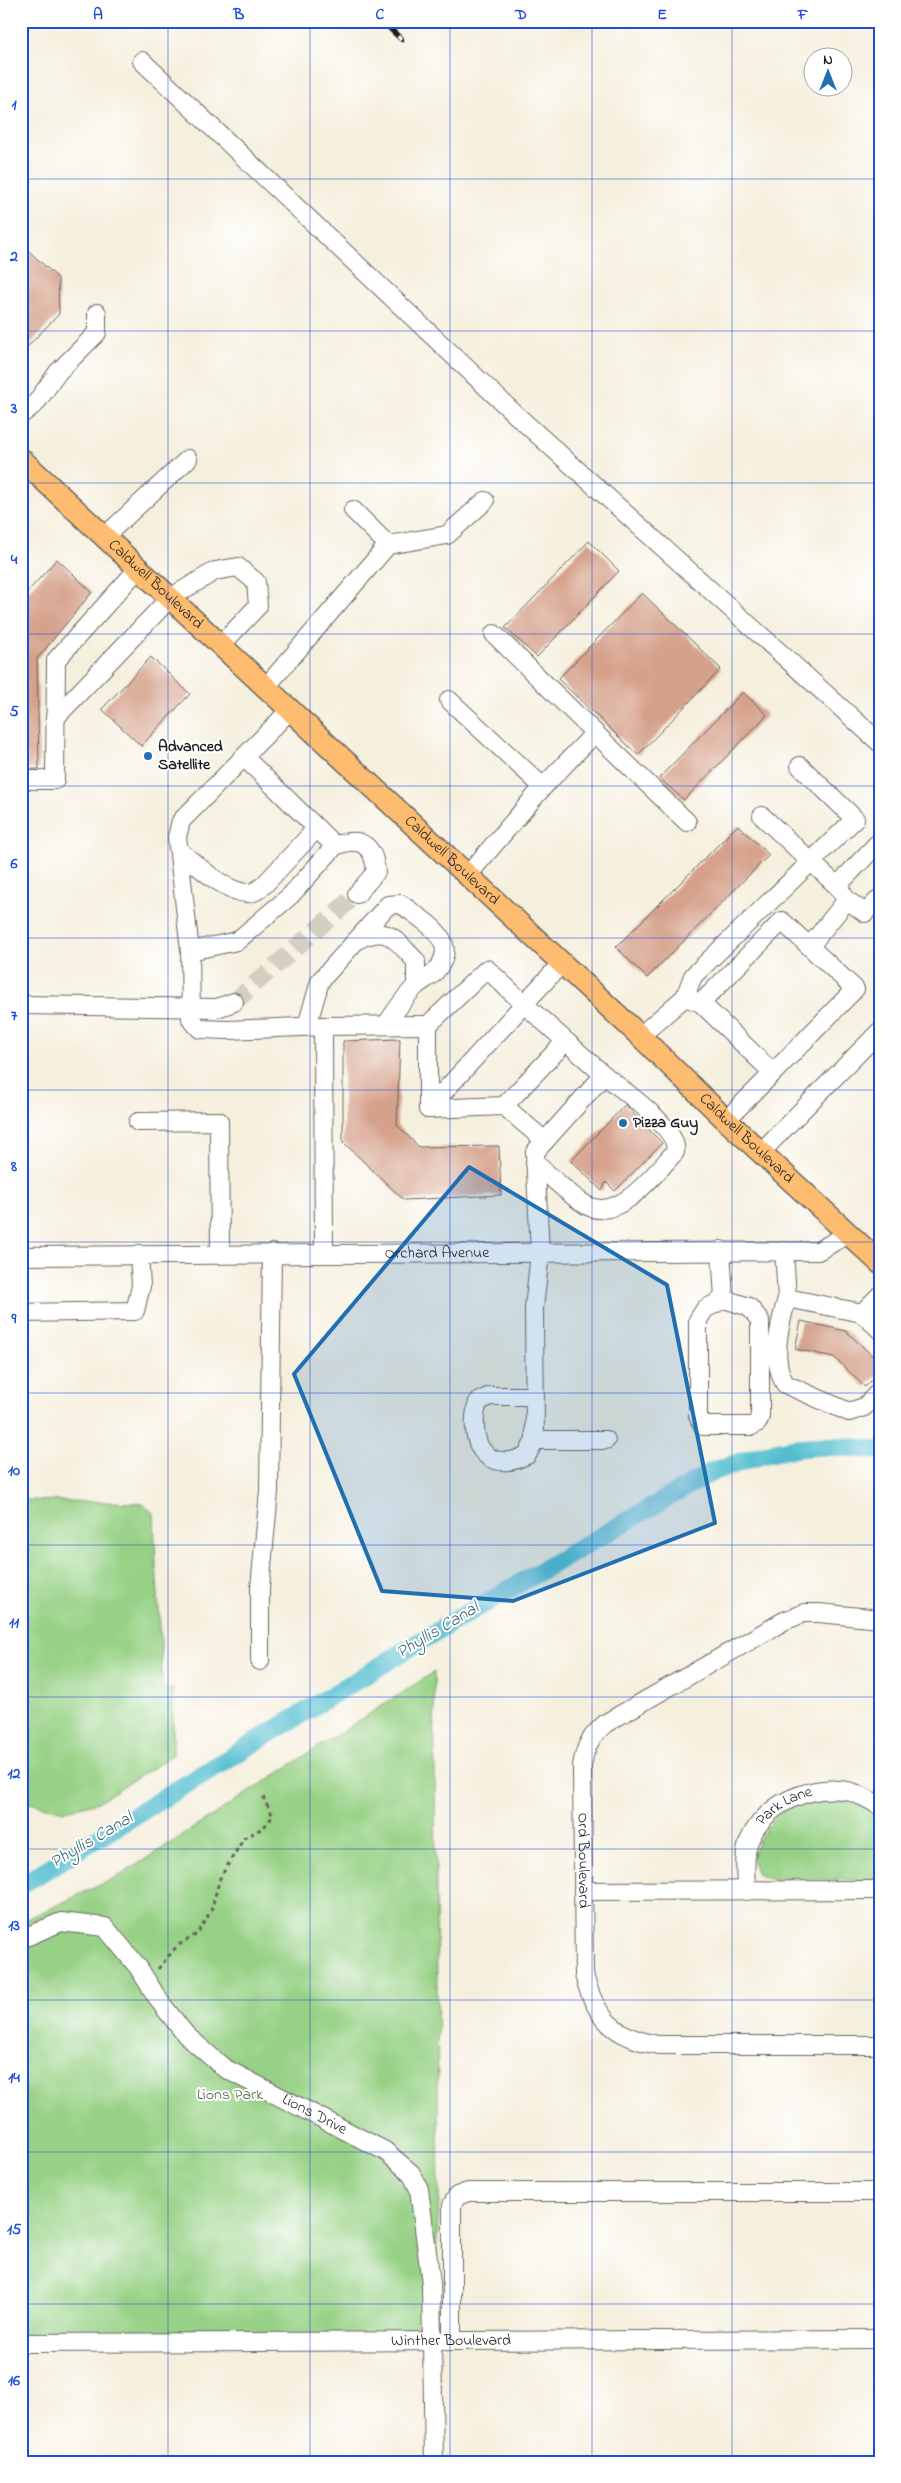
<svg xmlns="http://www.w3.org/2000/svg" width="901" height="2483" font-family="'Indie Flower',sans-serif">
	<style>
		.green { fill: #97d185; stroke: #5a7650 }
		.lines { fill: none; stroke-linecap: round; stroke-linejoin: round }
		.canal { stroke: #53bdcf; stroke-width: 19 }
		.building { fill: #d5a18b }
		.minor-tunnel { stroke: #d4cfc0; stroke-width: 18; stroke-dasharray: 18 9; stroke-linecap: butt }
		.minor-casing { stroke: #686660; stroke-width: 20 }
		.major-casing { stroke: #686660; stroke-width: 24 }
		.path { stroke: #686660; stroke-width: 3; stroke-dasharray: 4 4; stroke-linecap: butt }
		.minor { stroke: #fff; stroke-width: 18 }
		.major { stroke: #fdbc6f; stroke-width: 21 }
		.rail-casing { stroke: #1c1c1c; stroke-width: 5.5 }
		.rail { stroke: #fff; stroke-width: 4; stroke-dasharray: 11; stroke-linecap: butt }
		.marked { fill: #1f6fb2; fill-opacity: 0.2; stroke: #1f6fb2; stroke-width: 4; stroke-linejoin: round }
		.grid { fill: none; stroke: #1d4ed8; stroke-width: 1; stroke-opacity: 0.55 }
		.poi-dot { fill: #1f6fb2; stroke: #fff; stroke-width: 2 }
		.labels { text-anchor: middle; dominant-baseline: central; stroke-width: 4; stroke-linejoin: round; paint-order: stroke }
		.street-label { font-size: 16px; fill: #1c1c1c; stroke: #fff }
		.poi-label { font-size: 16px; font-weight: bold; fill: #1c1c1c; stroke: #fff; text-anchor: start }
		.park-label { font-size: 16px; fill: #4d6446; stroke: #fff }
		.water-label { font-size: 18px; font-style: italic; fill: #35646d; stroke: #fff }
		.neatline { fill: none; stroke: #1d4ed8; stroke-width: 2 }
		.grid-label { font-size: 16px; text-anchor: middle; font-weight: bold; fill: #1d4ed8 }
	</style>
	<rect width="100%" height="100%" fill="#fff"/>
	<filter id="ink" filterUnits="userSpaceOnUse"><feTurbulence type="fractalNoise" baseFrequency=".02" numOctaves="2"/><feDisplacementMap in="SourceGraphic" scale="10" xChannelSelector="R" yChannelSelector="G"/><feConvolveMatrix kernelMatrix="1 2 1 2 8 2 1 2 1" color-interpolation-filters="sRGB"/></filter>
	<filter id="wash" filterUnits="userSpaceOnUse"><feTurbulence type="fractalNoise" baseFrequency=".0096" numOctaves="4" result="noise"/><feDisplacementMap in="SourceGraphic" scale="20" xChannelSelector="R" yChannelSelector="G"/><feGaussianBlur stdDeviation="1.12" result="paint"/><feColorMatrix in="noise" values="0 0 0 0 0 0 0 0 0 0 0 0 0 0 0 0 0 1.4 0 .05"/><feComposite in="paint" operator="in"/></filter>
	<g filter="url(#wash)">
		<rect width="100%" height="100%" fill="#f5efdd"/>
		<g class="green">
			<path d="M27,1500L143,1503L154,1514C155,1572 162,1630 162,1688L173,1689V1755L98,1802L65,1811L21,1801V1502Z"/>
			<path d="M434,1672L439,2203L431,2342L21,2341V1922L121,1875Z"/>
			<path d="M829,1798C848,1800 864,1803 880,1816V1880L770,1879L758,1875C750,1862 752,1853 759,1840C777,1809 794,1802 829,1798Z"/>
		</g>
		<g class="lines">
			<path class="canal" d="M21,1885L444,1627L712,1472C740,1462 769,1451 798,1448C825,1444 853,1448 880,1450"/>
		</g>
		<g id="blocks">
			<g class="building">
				<path d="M21,244L58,278L59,314L21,353Z"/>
				<path d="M589,541L619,571L537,657L505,628Z"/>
				<path d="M57,559L92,592L37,659L39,769H21V599Z"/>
				<path d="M642,593L721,669L638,755L558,679Z"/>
				<path d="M151,657L190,694L141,746L102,709Z"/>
				<path d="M743,692L767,715L684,800L659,778Z"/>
				<path d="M738,825L769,855L647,978L616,947Z"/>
				<path d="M400,1039L397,1125L419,1147L499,1146L501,1195L404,1200L343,1142V1041Z"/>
				<path d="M625,1105L662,1143L615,1191L606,1182L602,1191L571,1161Z"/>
				<path d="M801,1321L846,1331L880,1363V1372L865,1387L834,1357L795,1349Z"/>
			</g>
		</g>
	</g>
	<g filter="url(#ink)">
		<use href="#blocks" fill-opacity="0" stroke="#686660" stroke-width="1"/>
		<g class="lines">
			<path class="minor-tunnel" d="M234,1002L357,894"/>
			<defs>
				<g id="minor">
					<path d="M142,61L515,414L880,743"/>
					<path d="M21,415L36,403L58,372L97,333V313"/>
					<path d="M353,510L388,545"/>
					<path d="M104,537L188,459"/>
					<path d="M494,634L595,733L543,787"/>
					<path d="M265,688L388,545L447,535L485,501"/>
					<path d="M449,700L543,787L467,876"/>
					<path d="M290,710L181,821L177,837L190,951L191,1019L200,1029L228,1030L323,1026"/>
					<path d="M55,718L170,598L215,571L238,567L256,582L258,606L220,646"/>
					<path d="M595,733L687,822"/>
					<path d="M244,757L335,846C361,835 374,846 376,872L357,894"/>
					<path d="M21,780H55L56,660L138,569"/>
					<path d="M762,816L837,886L847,900L865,913L880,898"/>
					<path d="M179,851C198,865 222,890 246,893C254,894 259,889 264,885L317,828"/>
					<path d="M837,886L877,844L880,847"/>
					<path d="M359,939C390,925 395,940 416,961V986"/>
					<path d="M810,946L847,900"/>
					<path d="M190,951L237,941L290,896L335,846"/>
					<path d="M561,964L524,1004L604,1075L535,1152L540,1253L534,1308L535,1440H606"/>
					<path d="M487,969L524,1004L428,1109V1025Z"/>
					<path d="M685,997L693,976L855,819L800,766"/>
					<path d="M701,1003L782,921L855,989L773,1073"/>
					<path d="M21,1005L217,1008L234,1002"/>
					<path d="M307,1026L320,981L388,905L401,904C424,922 465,941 433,974C428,978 422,981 417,985C405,996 395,1012 386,1025"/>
					<path d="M640,1036L685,997L701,1003L773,1073L726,1120"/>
					<path d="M504,1106L545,1141"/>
					<path d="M428,1109L504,1106L565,1042"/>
					<path d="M138,1122L219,1121L220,1254"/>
					<path d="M761,1152L880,1031"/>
					<path d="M535,1163C551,1176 567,1194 586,1205C618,1224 656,1172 675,1152C681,1130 621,1089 604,1075"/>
					<path d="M721,1250L724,1299L749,1307L760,1320V1416L758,1422L752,1426H703L698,1416V1320L705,1309L724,1299"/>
					<path d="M784,1251L787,1298L862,1313L880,1295"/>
					<path d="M324,1253L323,1026L428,1025"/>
					<path id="s1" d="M21,1256L818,1251L848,1234"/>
					<path d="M787,1298C780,1325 770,1358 785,1384L849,1412L864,1407L880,1391"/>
					<path d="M21,1313L135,1311L141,1286L139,1254"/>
					<path d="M862,1313L880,1330"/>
					<path d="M535,1396H490L478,1402C470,1427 475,1465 509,1461C515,1461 522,1457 527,1455L535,1440"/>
					<path id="s2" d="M880,1619L819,1613H804L784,1621L606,1723C591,1736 585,1746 582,1766L584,1975C596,2018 613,2037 658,2045H880"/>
					<path d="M260,1661V1588L269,1491L272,1253"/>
					<path d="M583,1891L880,1890"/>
					<path id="s3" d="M746,1891C746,1875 743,1855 749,1841C765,1803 810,1784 848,1791C860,1794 870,1800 880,1806"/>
					<path id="s4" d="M21,1939L61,1922L105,1927L138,1967L160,2002L186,2035L224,2068L385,2151L411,2173L419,2189L431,2283L434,2462"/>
					<path d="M452,2341V2205L457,2196L468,2192H880"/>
					<path id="s5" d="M21,2343L880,2339"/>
				</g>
				<g id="major">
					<path id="s6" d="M21,459L640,1036L726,1120L880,1263"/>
				</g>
			</defs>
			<use href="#minor" class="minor-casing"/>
			<use href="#major" class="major-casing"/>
			<path class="path" d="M158,1969L177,1946L197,1934L211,1911L220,1878L244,1838L263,1828L273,1816L263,1797"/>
			<use href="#minor" class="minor"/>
			<use href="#major" class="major"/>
			<defs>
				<path id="rail" d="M382,21L401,39"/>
			</defs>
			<use href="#rail" class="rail-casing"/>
			<use href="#rail" class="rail"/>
		</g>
	</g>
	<path class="marked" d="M469,1167L667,1285L715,1523L513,1601L382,1591L294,1374Z"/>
	<path class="grid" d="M168,21V2462M310,21V2462M450,21V2462M592,21V2462M732,21V2462M21,179H880M21,331H880M21,483H880M21,634H880M21,786H880M21,938H880M21,1090H880M21,1242H880M21,1393H880M21,1545H880M21,1697H880M21,1849H880M21,2000H880M21,2152H880M21,2304H880"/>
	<g class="poi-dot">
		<circle cx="148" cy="756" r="5"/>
		<circle cx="623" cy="1123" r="5"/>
	</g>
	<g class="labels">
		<g class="street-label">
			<text stroke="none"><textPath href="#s6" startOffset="184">Caldwell Boulevard</textPath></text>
			<text stroke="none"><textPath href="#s6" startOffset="589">Caldwell Boulevard</textPath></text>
			<text stroke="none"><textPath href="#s6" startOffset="994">Caldwell Boulevard</textPath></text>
			<text stroke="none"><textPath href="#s1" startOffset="416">Orchard Avenue</textPath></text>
			<text stroke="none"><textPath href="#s3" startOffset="102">Park Lane</textPath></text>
			<text stroke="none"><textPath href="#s2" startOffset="448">Ord Boulevard</textPath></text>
			<text stroke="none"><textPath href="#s4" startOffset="375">Lions Drive</textPath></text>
			<text stroke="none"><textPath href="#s5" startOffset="430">Winther Boulevard</textPath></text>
		</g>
		<g class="poi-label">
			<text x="158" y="747">Advanced<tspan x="158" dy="18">Satellite</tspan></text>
			<text x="633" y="1123">Pizza Guy</text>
		</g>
		<g class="park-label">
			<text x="230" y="2095">Lions Park</text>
		</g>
		<g class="water-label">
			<text transform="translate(438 1631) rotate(-31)">Phyllis Canal</text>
			<text transform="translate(92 1841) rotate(-31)">Phyllis Canal</text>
		</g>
	</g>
	<rect width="901" height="2483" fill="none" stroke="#fff" stroke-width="55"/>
	<g transform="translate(828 72)"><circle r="24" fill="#ffffff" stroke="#a4a4a4"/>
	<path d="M0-4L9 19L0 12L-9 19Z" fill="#1f6fb2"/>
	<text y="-8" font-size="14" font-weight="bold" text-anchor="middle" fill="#1c1c1c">N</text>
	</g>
	<rect x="28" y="28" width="846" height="2428" class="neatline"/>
	<g class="grid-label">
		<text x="98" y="19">A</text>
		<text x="239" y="19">B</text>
		<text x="380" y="19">C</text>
		<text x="521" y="19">D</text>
		<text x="662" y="19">E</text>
		<text x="803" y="19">F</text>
		<text x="14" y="109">1</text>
		<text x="14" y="261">2</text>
		<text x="14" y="413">3</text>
		<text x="14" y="564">4</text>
		<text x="14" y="716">5</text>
		<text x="14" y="868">6</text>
		<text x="14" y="1020">7</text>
		<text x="14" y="1171">8</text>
		<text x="14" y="1323">9</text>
		<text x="14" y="1475">10</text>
		<text x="14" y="1627">11</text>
		<text x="14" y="1778">12</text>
		<text x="14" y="1930">13</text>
		<text x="14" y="2082">14</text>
		<text x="14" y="2234">15</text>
		<text x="14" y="2385">16</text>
	</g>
</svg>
